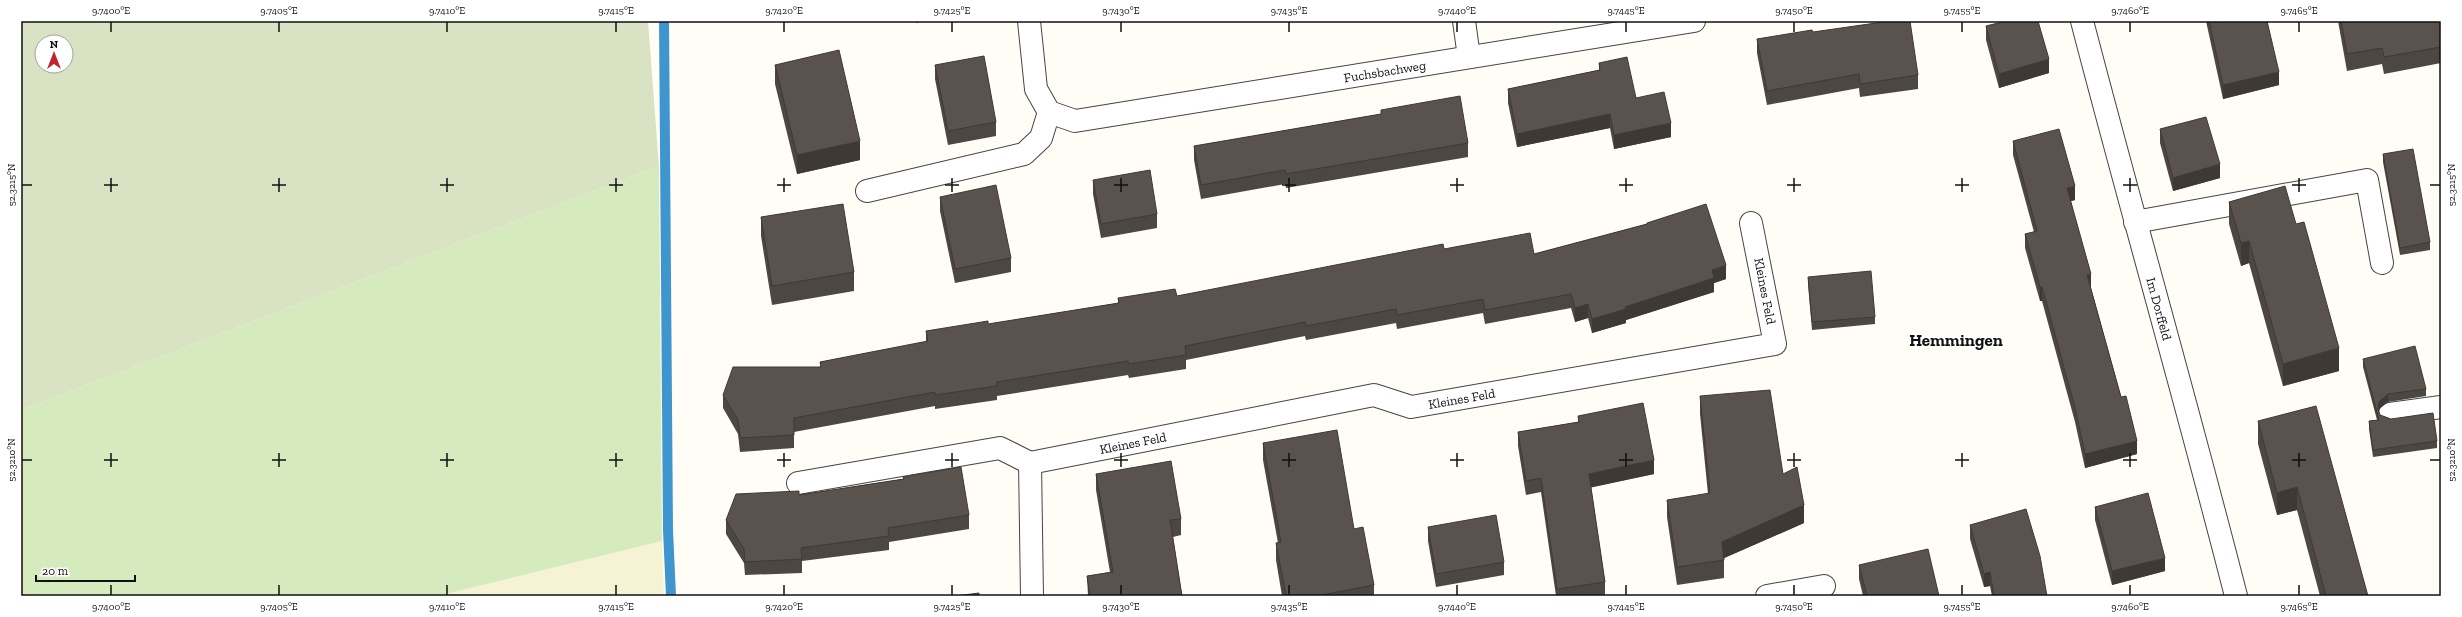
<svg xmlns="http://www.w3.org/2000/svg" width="2462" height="617" font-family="'Zilla Slab',serif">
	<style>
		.farmland { fill: #f6f3d4 }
		.green { fill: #d5ebbd }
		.cemetery { fill: #d9e3c4; fill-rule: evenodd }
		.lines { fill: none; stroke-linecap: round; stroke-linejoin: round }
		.stream { stroke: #3f96cf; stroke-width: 10 }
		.minor-casing { stroke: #444; stroke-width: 24 }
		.minor { stroke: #fff; stroke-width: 22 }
		.wall { fill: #4d4742 }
		.shaded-wall { fill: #3f3936 }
		.building { fill: #5a524d; stroke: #3f3936 }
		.ticks { fill: none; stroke: #111; stroke-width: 1.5 }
		.labels { text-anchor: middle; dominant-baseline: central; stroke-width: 4; stroke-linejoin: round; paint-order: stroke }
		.street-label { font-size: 13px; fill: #111; stroke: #fff }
		.district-label { font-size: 17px; font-weight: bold; fill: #111; stroke: #fff }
		.neatline { fill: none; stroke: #111; stroke-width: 1.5 }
		.ticks-label { font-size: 10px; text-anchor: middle; fill: #111 }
	</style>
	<rect width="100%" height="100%" fill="#fffdf5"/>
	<path class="farmland" d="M662,541L664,596H438Z"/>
	<path class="green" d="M659,166L662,541L438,596H21V410Z"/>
	<path class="cemetery" d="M21,21H648L659,166L21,410ZM42,42H66V66H42Z"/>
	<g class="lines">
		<path class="stream" d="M664,21L668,530L671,596"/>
		<defs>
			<g id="minor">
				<path id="s1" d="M1029,21L1036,89L1049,112L1075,121L1694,21"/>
				<path d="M1464,21L1469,57"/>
				<path id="s2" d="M2082,21C2132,213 2187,404 2236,596"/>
				<path d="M867,191L1024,154L1041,138L1049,112"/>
				<path d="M2135,222L2367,180L2382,263"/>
				<path d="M2390,414L2441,407"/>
				<path d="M798,483L1000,448L1030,463"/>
				<path id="s3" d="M1032,596L1030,463L1374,395L1411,407L1775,344L1751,223"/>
				<path d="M1767,596L1824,586"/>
			</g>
		</defs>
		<use href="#minor" class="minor-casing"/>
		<use href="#minor" class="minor"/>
	</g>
	<g class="wall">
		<path d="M2206,21H2267L2279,85L2223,99Z"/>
		<path d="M2338,21H2441V63L2384,74L2382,64L2347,71Z"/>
		<path d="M1986,26L2049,73L1999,88L1986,40Z"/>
		<path d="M1813,32L1918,75V89L1860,97L1859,88L1767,105L1757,53V39Z"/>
		<path d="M1599,63L1636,98L1671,137L1614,149L1610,128L1517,147L1508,103V89L1599,70Z"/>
		<path d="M775,65L860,160L797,174L775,84Z"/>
		<path d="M935,65L996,122V136L948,145L935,79Z"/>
		<path d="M1381,110L1468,143V157L1286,188L1285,184L1201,199L1194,160V146L1381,114Z"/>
		<path d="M2160,129L2220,178L2173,191L2160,143Z"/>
		<path d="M2013,141L2075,200L2071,201L2091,288L2137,454L2085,468L2075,422L2042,301H2040L2025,248V234L2034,232L2013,155Z"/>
		<path d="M2383,154L2430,242V250L2400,255L2383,162Z"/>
		<path d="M1093,180L1157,214V228L1101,238L1093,194Z"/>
		<path d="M940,197L1011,258V272L955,283L940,211Z"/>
		<path d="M2229,202L2296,224L2339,371L2283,386L2249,263L2241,266L2229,224Z"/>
		<path d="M761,217L854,272V291L772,305L761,236Z"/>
		<path d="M1647,223L1726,279L1714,283V292L1626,320V323L1592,333L1588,318L1575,322L1571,308L1485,324L1483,313L1397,329L1396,323L1306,340L1305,336L1186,360V369L1129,378L1128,375L997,396V400L935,409V406L794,432V448L740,452L738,434L723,408V395L820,367V362L926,342V331L988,324L1118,303V298L1177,296L1444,249L1534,254L1647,224Z"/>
		<path d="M1808,277L1875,317V324L1812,330L1808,284Z"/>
		<path d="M2363,359L2426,389V396L2388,402L2379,409L2378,410L2380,415L2437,441V448L2373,457L2369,429V421L2377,420L2363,367Z"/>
		<path d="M1700,396L1783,474L1804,523L1724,558V578L1677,585L1667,517V500L1708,494L1700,414Z"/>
		<path d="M1578,416L1654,474L1591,487L1605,582V596H1556L1541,492L1526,495L1518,446V432L1578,422Z"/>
		<path d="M2258,421L2368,596H2320L2297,510L2277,515L2258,444Z"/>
		<path d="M1263,443L1354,529L1374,585V596H1282L1276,560V543H1278L1263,460Z"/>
		<path d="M1096,474L1181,519V535L1173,537L1182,596H1088L1087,576L1110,572L1096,490Z"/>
		<path d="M903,477L969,515V529L889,542V550L802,561V573L745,575L744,563L726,534V520L799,495L903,479Z"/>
		<path d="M2095,507L2165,571L2112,585L2095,520Z"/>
		<path d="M1970,525L2047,596H1992L1990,586L1984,587L1970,539Z"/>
		<path d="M1428,527L1504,562V575L1436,587L1428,541Z"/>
		<path d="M1859,565L1939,596H1863L1859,579Z"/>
	</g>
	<g class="shaded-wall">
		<path d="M916,21H924L916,23Z"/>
		<path d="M2049,59V73L1999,88V74Z"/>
		<path d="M2279,72V85L2223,99V85Z"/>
		<path d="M1610,114V128L1517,147V134Z"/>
		<path d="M1671,123V137L1614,149V135Z"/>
		<path d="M860,141V160L797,174V155Z"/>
		<path d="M2220,164V178L2173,191V178Z"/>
		<path d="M2075,186V200L2067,202V188Z"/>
		<path d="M2249,241V263L2241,266V243Z"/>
		<path d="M1726,265V279L1714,283V292L1626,320V323L1592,333V319L1625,307L1712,270Z"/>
		<path d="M2091,274V288L2087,289V275Z"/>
		<rect x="2040" y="287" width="2" height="14"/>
		<path d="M1588,304V318L1575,322V308Z"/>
		<path d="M2339,348V371L2283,386V364Z"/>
		<path d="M2388,394V402L2379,409L2378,416L2379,402Z"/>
		<path d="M2137,441V454L2085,468V454Z"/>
		<path d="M1654,460V474L1589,488V474Z"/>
		<path d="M2297,487V510L2277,515V493Z"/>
		<path d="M1804,505V523L1722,559V542Z"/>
		<path d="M2165,558V571L2112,585V571Z"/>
		<path d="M1990,572V586L1984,587V574Z"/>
	</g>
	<g class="building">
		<path d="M1890,21H1910L1918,75L1860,84L1859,74L1767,91L1757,39L1812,30L1813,32Z"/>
		<path d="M2006,21H2038L2049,59L1999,74L1986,26Z"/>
		<path d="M2209,21H2267L2279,72L2223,85Z"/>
		<path d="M2341,21H2441V47L2384,57L2382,48L2347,54Z"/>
		<path d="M839,50L860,141L797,155L775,65Z"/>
		<path d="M984,56L996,122L948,131L935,65Z"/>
		<path d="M1627,57L1636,98L1664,92L1671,123L1614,135L1610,114L1517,134L1508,89L1600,70L1599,63Z"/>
		<path d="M1460,96L1468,143L1286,174L1285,170L1201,185L1194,146L1381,114V110Z"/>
		<path d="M2206,117L2220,164L2173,178L2160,129Z"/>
		<path d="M2059,129L2075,186L2067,188L2091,274L2087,275L2121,397L2126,396L2137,441L2085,454L2075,408L2042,287H2040L2025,234L2037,231L2013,141Z"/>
		<path d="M2413,149L2430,242L2400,248L2383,154Z"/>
		<path d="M1150,170L1157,214L1101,224L1093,180Z"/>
		<path d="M996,185L1011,258L955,269L940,197Z"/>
		<path d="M2285,186L2296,224L2304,222L2339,348L2283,364L2249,241L2241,243L2229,202Z"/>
		<path d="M843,204L854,272L772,286L761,217Z"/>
		<path d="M1706,204L1726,265L1712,270L1714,278L1625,307L1626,309L1592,319L1588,304L1575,308L1571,294L1485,310L1483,299L1397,315L1396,309L1306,326L1305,322L1185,346L1186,355L1129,364L1128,361L997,382V386L935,395V392L794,418V435L740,438L738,420L723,395L733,367H821L820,362L928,341L926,331L988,321V324L1119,303L1118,298L1175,289L1177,296L1443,244L1444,249L1530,233L1534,254L1647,224V223Z"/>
		<path d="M1871,271L1875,317L1812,322L1808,277Z"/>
		<path d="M2415,346L2426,389L2388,394L2379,402L2378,409L2380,415L2391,419L2433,413L2437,441L2373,450L2369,421L2379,420L2363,359Z"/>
		<path d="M1770,390L1783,474L1797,467L1804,505L1722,542L1724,560L1677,567L1667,500L1710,493L1700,396Z"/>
		<path d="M1643,403L1654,460L1589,474L1605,582L1557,589L1541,478L1526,481L1518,432L1579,422L1578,416Z"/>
		<path d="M2316,406L2368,596H2326L2297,487L2277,493L2258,421Z"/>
		<path d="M1337,430L1354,529L1363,527L1374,585L1316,596H1286L1276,543L1281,542L1263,443Z"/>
		<path d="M1171,461L1181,519L1170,520L1182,596H1090L1087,576L1113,572L1096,474Z"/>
		<path d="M961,467L969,515L888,528L889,536L801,548L802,559L745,562L744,549L726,520L736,494L799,491V495L904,479L903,477Z"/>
		<path d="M2148,493L2165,558L2112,571L2095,507Z"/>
		<path d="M2026,509L2040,556L2047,596H1994L1990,572L1984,574L1970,525Z"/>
		<path d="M1496,515L1504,562L1436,574L1428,527Z"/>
		<path d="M1928,549L1939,596H1867L1859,565Z"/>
		<path d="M979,593V596H956Z"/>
	</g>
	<path class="ticks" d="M111,22V32M279,22V32M447,22V32M616,22V32M784,22V32M952,22V32M1121,22V32M1289,22V32M1457,22V32M1626,22V32M1794,22V32M1962,22V32M2130,22V32M2299,22V32M111,178V192M279,178V192M447,178V192M616,178V192M784,178V192M952,178V192M1121,178V192M1289,178V192M1457,178V192M1626,178V192M1794,178V192M1962,178V192M2130,178V192M2299,178V192M22,185H32M104,185H118M272,185H286M440,185H454M609,185H623M777,185H791M945,185H959M1114,185H1128M1282,185H1296M1450,185H1464M1619,185H1633M1787,185H1801M1955,185H1969M2123,185H2137M2292,185H2306M2430,185H2440M111,453V467M279,453V467M447,453V467M616,453V467M784,453V467M952,453V467M1121,453V467M1289,453V467M1457,453V467M1626,453V467M1794,453V467M1962,453V467M2130,453V467M2299,453V467M22,460H32M104,460H118M272,460H286M440,460H454M609,460H623M777,460H791M945,460H959M1114,460H1128M1282,460H1296M1450,460H1464M1619,460H1633M1787,460H1801M1955,460H1969M2123,460H2137M2292,460H2306M2430,460H2440M111,585V595M279,585V595M447,585V595M616,585V595M784,585V595M952,585V595M1121,585V595M1289,585V595M1457,585V595M1626,585V595M1794,585V595M1962,585V595M2130,585V595M2299,585V595"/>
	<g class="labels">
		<g class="street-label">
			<text stroke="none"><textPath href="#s1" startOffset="436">Fuchsbachweg</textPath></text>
			<text transform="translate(1765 291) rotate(79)">Kleines Feld</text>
			<text stroke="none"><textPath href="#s2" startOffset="298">Im Dorffeld</textPath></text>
			<text stroke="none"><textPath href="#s3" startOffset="574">Kleines Feld</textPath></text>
			<text stroke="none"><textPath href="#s3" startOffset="238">Kleines Feld</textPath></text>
		</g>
		<g class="district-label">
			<text x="1956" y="340">Hemmingen</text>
		</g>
	</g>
	<rect width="2462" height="617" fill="none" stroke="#ffffff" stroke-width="44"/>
	<g transform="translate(54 54)"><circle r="19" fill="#ffffff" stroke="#a0a0a0"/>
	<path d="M0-3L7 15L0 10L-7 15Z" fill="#c4262e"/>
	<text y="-6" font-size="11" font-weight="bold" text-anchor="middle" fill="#111111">N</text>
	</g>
	<path d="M36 575v6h99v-6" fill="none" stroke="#111111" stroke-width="2"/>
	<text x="42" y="575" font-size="12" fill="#111111" stroke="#ffffff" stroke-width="3" paint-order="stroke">20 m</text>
	<rect x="22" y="22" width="2418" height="573" class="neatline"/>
	<g class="ticks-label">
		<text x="111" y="14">9.7400°E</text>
		<text x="279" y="14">9.7405°E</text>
		<text x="447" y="14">9.7410°E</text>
		<text x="616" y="14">9.7415°E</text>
		<text x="784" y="14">9.7420°E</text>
		<text x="952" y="14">9.7425°E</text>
		<text x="1121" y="14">9.7430°E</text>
		<text x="1289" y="14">9.7435°E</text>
		<text x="1457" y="14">9.7440°E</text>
		<text x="1626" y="14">9.7445°E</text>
		<text x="1794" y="14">9.7450°E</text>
		<text x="1962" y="14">9.7455°E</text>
		<text x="2130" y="14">9.7460°E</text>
		<text x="2299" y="14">9.7465°E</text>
		<text transform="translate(11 185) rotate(-90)" y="4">52.3215°N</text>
		<text transform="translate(2451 185) rotate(-90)" y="4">52.3215°N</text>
		<text transform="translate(11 460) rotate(-90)" y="4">52.3210°N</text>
		<text transform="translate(2451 460) rotate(-90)" y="4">52.3210°N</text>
		<text x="111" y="610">9.7400°E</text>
		<text x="279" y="610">9.7405°E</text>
		<text x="447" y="610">9.7410°E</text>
		<text x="616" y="610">9.7415°E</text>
		<text x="784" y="610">9.7420°E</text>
		<text x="952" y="610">9.7425°E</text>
		<text x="1121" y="610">9.7430°E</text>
		<text x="1289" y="610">9.7435°E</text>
		<text x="1457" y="610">9.7440°E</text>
		<text x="1626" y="610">9.7445°E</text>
		<text x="1794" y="610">9.7450°E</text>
		<text x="1962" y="610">9.7455°E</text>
		<text x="2130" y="610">9.7460°E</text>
		<text x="2299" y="610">9.7465°E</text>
	</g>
</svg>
